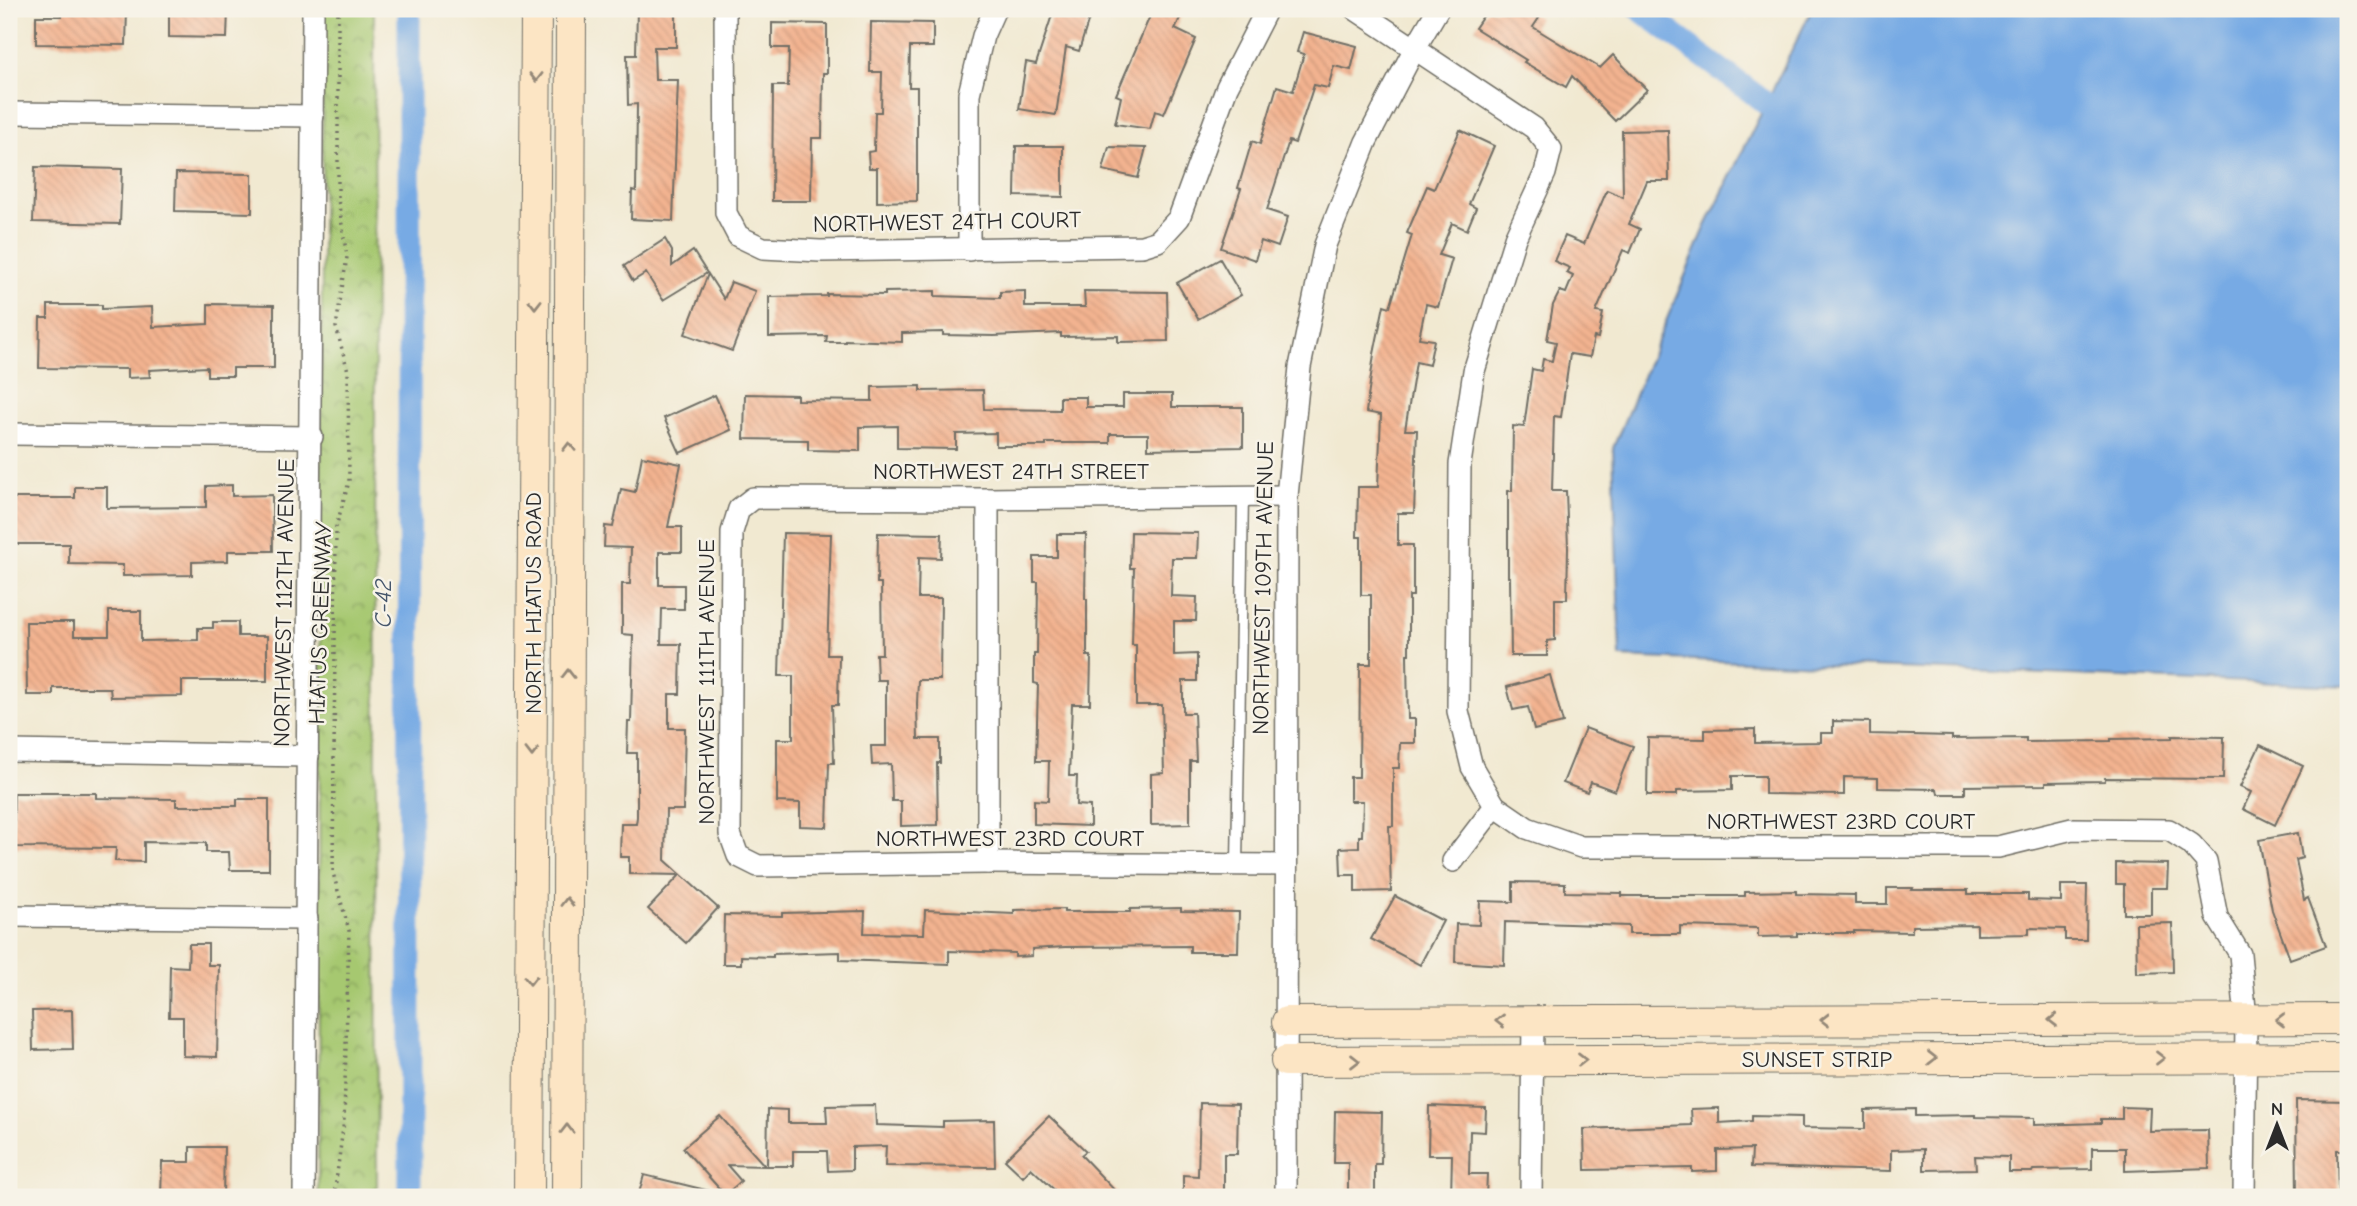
<svg xmlns="http://www.w3.org/2000/svg" width="2357" height="1206" font-family="'Comic Neue',sans-serif">
	<style>
		.park { fill: url(#park-crowns); stroke: #687a4e; stroke-width: 2 }
		.water { fill: #77aae4; stroke: #516a88; stroke-width: 2 }
		.lines { fill: none; stroke-linecap: round; stroke-linejoin: round }
		.canal { stroke: #77aae4; stroke-width: 23 }
		.building { fill: url(#building-back-hatch) }
		.lane-casing { stroke: #706e65; stroke-width: 13 }
		.street-casing { stroke: #706e65; stroke-width: 24 }
		.secondary-casing { stroke: #706e65; stroke-width: 32 }
		.path { stroke: #706e65; stroke-width: 3.5; stroke-dasharray: 2 5; stroke-linecap: butt }
		.lane { stroke: #fff; stroke-width: 10 }
		.street { stroke: #fff; stroke-width: 21 }
		.secondary { stroke: #fce5c4; stroke-width: 30 }
		.oneway { stroke: #948878 }
		.labels { text-anchor: middle; dominant-baseline: central; stroke-width: 5; stroke-linejoin: round; paint-order: stroke }
		.street-label { font-size: 23px; fill: #2b2b2b; stroke: #f7f3e8 }
		.water-label { font-size: 24px; font-style: italic; fill: #46576c; stroke: #f7f3e8 }
	</style>
	<defs>
		<pattern id="park-crowns" width="20" height="18" patternUnits="userSpaceOnUse" patternTransform="scale(1.75)"><rect width="20" height="18" fill="#a6c870"/><path d="M2 6a3 3 0 1 1 6 0M12 15a3 3 0 1 1 6 0" fill="none" stroke="#87a35c"/></pattern>
		<pattern id="building-back-hatch" width="6" height="6" patternUnits="userSpaceOnUse" patternTransform="scale(1.75)"><rect width="6" height="6" fill="#f3b390"/><path d="M-1 5l2 2M0 0l6 6M5-1l2 2" fill="none" stroke="#d09a7c"/></pattern>
	</defs>
	<rect width="100%" height="100%" fill="#f7f3e8"/>
	<filter id="ink" filterUnits="userSpaceOnUse"><feTurbulence type="fractalNoise" baseFrequency=".0143" numOctaves="2"/><feDisplacementMap in="SourceGraphic" scale="14" xChannelSelector="R" yChannelSelector="G"/><feConvolveMatrix kernelMatrix="1 2 1 2 8 2 1 2 1" color-interpolation-filters="sRGB"/></filter>
	<filter id="wash" filterUnits="userSpaceOnUse"><feTurbulence type="fractalNoise" baseFrequency=".00686" numOctaves="4" result="noise"/><feDisplacementMap in="SourceGraphic" scale="28" xChannelSelector="R" yChannelSelector="G"/><feGaussianBlur stdDeviation="1.57" result="paint"/><feColorMatrix in="noise" values="0 0 0 0 0 0 0 0 0 0 0 0 0 0 0 0 0 1.4 0 .05"/><feComposite in="paint" operator="in"/></filter>
	<g filter="url(#wash)">
		<rect width="100%" height="100%" fill="#f1e9d1"/>
		<path class="park" d="M323,9H374L377,1197H318Z"/>
		<path class="water" d="M1812,9H2348V686L1620,657L1613,448L1705,228Z"/>
		<g class="lines">
			<g class="canal">
				<path d="M409,9L410,1197"/>
				<path d="M1639,9L1766,103"/>
			</g>
		</g>
		<g id="blocks">
			<g class="building">
				<path d="M62,9H127L126,45L36,44V16H62Z"/>
				<path d="M169,9H228L227,38L169,37Z"/>
				<path d="M637,9H676V47H654L655,80H678L673,221L631,219L632,190L636,191L637,104L628,105L627,55H636Z"/>
				<path d="M1054,9H1092L1079,51L1066,47L1056,115L1019,109L1026,62L1036,64Z"/>
				<path d="M1153,9H1184L1175,29L1196,39L1164,114L1155,111L1150,129L1115,124L1121,97L1116,95Z"/>
				<path d="M1488,9H1524L1539,18L1533,27L1600,68L1613,55L1647,90L1615,121L1572,76L1566,87L1524,62L1526,60L1475,28Z"/>
				<path d="M871,22L933,23V47H910L909,87H917V201L877,202V168H869L868,152L874,151L875,112H881L882,72H870Z"/>
				<path d="M772,23L827,24V73H823L822,138H812L811,201H772L773,86H788L789,48H772Z"/>
				<path d="M1303,32L1357,46L1351,70L1334,66L1328,88L1314,85L1295,143L1289,141L1267,210L1288,217L1278,247L1261,241L1255,260L1221,248L1241,189L1238,188L1252,141L1260,144L1277,86L1293,91L1304,54L1297,52Z"/>
				<path d="M1460,130L1494,146L1469,204L1476,208L1467,230L1452,223L1439,255L1452,259L1438,307L1426,304L1419,338L1434,340L1429,365L1416,362L1405,430H1417L1414,513H1398V545H1413V596H1409V654H1407L1408,719H1415V743H1400L1399,768H1393V826H1389L1391,891L1355,892V875H1341L1340,848L1359,847V836H1362L1363,801H1350V777H1359L1360,664H1371V595H1361V537H1357L1358,487H1378L1381,415L1366,412L1374,354L1384,305L1390,307L1412,235L1407,233L1427,186L1434,189Z"/>
				<path d="M1668,130L1669,181H1647L1629,224L1640,229L1630,253L1623,250L1596,312L1603,313L1598,338L1594,337L1590,357L1570,354L1561,417L1554,416L1552,491H1566L1568,548L1567,599H1555V640L1547,641V656H1511L1510,577H1508V491H1512L1513,426L1524,427L1532,369L1541,371L1543,359L1552,361L1556,342L1547,340L1553,305L1560,291L1566,293L1573,276L1567,273L1570,268L1554,261L1565,236L1584,244L1607,190L1623,197L1622,131Z"/>
				<path d="M1016,146H1063V197L1015,196Z"/>
				<path d="M1109,147L1146,148L1138,178L1103,170Z"/>
				<path d="M35,167L122,169L120,224L33,222Z"/>
				<path d="M176,173L252,174V213L175,211Z"/>
				<path d="M665,239L672,251V266L693,251L707,273L663,300L646,273L633,281L624,266Z"/>
				<path d="M1220,259L1241,295L1198,319L1177,283Z"/>
				<path d="M708,274L724,299L731,282L755,291L732,351L685,334Z"/>
				<path d="M935,291V296L1000,298V292L1025,291V307H1085L1084,291L1167,292L1168,341L1118,342V336L1061,337V333L994,336L943,335V332L902,333V342L845,340V342H826L827,336L769,337V297L827,296V294L885,295V292Z"/>
				<path d="M208,304L274,305V368H233V376H207V367L149,370L150,377L127,378V369L39,368L40,318H48V305H102V309L152,307L153,327L208,324Z"/>
				<path d="M921,386V391L983,390L984,409L1060,410V397H1086V407H1123V394H1172V407H1243V447L1148,449V434H1110V443H1046V446H996V433L956,434V449L897,448V426L860,427V451L808,450V440L744,439L745,394L797,395V400L872,401V387Z"/>
				<path d="M715,395L731,430L680,453L664,418Z"/>
				<path d="M642,456L681,464L668,527H682V552H659V585H684V609H662L661,644H681L680,694H669V728H685L683,810H666L665,860L718,908L686,943L648,909L680,875L629,874V857H620L621,824H636L637,817V753H627L628,722H631L633,635L622,634V584H630L631,548L604,547L605,526L613,527L621,489L635,492Z"/>
				<path d="M232,485V496L272,495L273,551H228V561L192,562V575L123,576V565L69,564V544H9V498H75V487H107V508L206,507V486Z"/>
				<path d="M1131,532L1198,533L1197,558H1172L1171,596L1197,597L1196,621H1174V655L1197,654V681H1183V713H1194L1196,761H1190V824L1151,825V774L1164,773L1162,705H1136V645H1132L1134,568H1130Z"/>
				<path d="M783,533L831,534L827,655H839L838,705H832L834,763H829L827,827L800,826V803L777,802V739H793V676H779Z"/>
				<path d="M878,533L942,534L941,558L919,557L918,598H941L940,680H918L917,704L918,739H940V763H937L938,825L901,826V801H892L891,764L872,765L871,746H886V680H877L876,654H882L881,583H877Z"/>
				<path d="M1057,534H1086L1085,599H1087V656H1091L1090,704H1072L1069,776H1077L1076,805L1090,806V826L1034,824V800L1048,801L1049,761H1036L1038,684L1034,683V654H1037L1038,582H1034V557H1057Z"/>
				<path d="M109,611H141V641L198,640V628H213V622H238V636H267V681H182V696L111,697L110,688H53V695H27L26,622H74V636H109Z"/>
				<path d="M1550,675L1563,723L1534,730L1528,707L1513,710L1507,687Z"/>
				<path d="M1833,721L1870,722V734L1952,736V739L2026,738V742L2111,741V739L2172,738V736L2224,737L2223,779L2105,778V781L2046,782V785L1965,786V794H1938L1937,789L1878,788V778L1844,777V795L1765,794V776H1732V790L1677,791V795H1647L1648,738L1705,739V730L1755,729V743L1821,742V733H1833Z"/>
				<path d="M1585,728L1633,746L1615,791L1591,782L1587,792L1563,783Z"/>
				<path d="M2260,745L2303,766L2275,825L2243,809L2251,792L2240,787Z"/>
				<path d="M14,793H96V798L176,799V806H237V799H269V870H230L229,852H206V843L144,842V862L115,861L116,848L13,847Z"/>
				<path d="M2298,833L2302,858L2296,860L2304,900L2308,898L2326,946L2290,959L2272,910L2259,840Z"/>
				<path d="M2116,863L2168,864L2167,888H2151V914H2124V884H2116Z"/>
				<path d="M1513,882L1565,883V892L1622,893V896H1745V892L1796,891V894L1855,895V904H1887V888H1913L1912,890H1968V894H2028V900L2061,901V885H2087L2086,940H2065V929L2029,928V934L1977,935V925L1912,926V932L1854,931V933H1797V936L1758,937V928L1680,926V934H1629V926L1505,922L1504,965L1455,962L1456,924L1479,925L1480,901L1513,902Z"/>
				<path d="M1395,896L1443,921L1420,965L1371,939Z"/>
				<path d="M1181,908V911L1239,912L1238,952H1190V946L1065,947L1032,949V956L1015,957V953L949,951V964L840,960V952L773,954V957L741,956V964H723L724,915L782,916V913L865,911L864,933L924,934L925,910L1014,914V910L1064,909V912H1130V909Z"/>
				<path d="M2172,923L2173,972L2137,973L2136,924Z"/>
				<path d="M189,944H208V965H219L217,1057L183,1056V1017H169L170,966L188,967Z"/>
				<path d="M72,1010L73,1049L33,1050L32,1011Z"/>
				<path d="M2296,1100L2348,1101V1126H2344V1150H2337L2338,1194H2328V1197H2297Z"/>
				<path d="M1200,1103L1238,1104L1237,1154H1224V1197H1183V1175L1198,1176Z"/>
				<path d="M875,1105L876,1125L943,1127V1121L994,1120L995,1167L885,1166L886,1146L852,1147V1170L828,1171L827,1151H793V1166H767L768,1109L788,1110V1123H827L826,1106Z"/>
				<path d="M1429,1106L1486,1108L1485,1132L1470,1131L1469,1174H1487L1486,1197H1451L1452,1155H1428Z"/>
				<path d="M2122,1107L2150,1108L2149,1131L2208,1130L2209,1168L2125,1171V1148H2092V1169L2033,1170L2032,1172H2009V1157L1975,1156L1976,1169L1924,1170V1149L1891,1150V1171L1751,1167L1752,1149L1717,1150V1171L1692,1172V1168L1585,1170L1584,1129L1692,1125L1691,1109L1719,1108V1123L1752,1121V1116L1802,1117V1128L1865,1129V1110L1915,1109V1116L1975,1115V1117L2034,1118V1125L2101,1123V1119H2122Z"/>
				<path d="M1335,1111L1382,1112L1381,1164H1375V1197H1348V1163H1334Z"/>
				<path d="M720,1116L765,1166L727,1165L741,1181L725,1195L683,1148Z"/>
				<path d="M1049,1116L1086,1151L1081,1155L1121,1197H1062L1031,1168L1023,1177L1005,1160Z"/>
				<path d="M190,1147H224L223,1197H161L162,1162H190Z"/>
				<path d="M644,1175L710,1191L709,1197H638Z"/>
			</g>
		</g>
	</g>
	<g filter="url(#ink)">
		<use href="#blocks" fill-opacity="0" stroke="#706e65" stroke-width="2"/>
		<g class="lines">
			<defs>
				<path id="lane" d="M1237,865L1243,496"/>
				<g id="street">
					<path d="M725,9L726,213L738,236L763,248L820,251L1142,246L1158,241L1179,218L1227,87L1267,9"/>
					<path d="M1355,9L1534,128L1551,149L1545,173L1515,238L1474,371L1460,464L1458,711L1472,767L1495,806L1453,861"/>
					<path d="M9,113L313,116"/>
					<path d="M969,250V94L983,36L995,9"/>
					<path d="M9,434L312,437"/>
					<path d="M988,499V863"/>
					<path d="M9,751L308,756"/>
					<path d="M1495,806L1527,828L1581,847H1998L2072,829L2169,830L2191,844L2206,861L2217,917L2240,954L2246,1020L2244,1197"/>
					<path d="M1286,865L988,863L758,866L738,856L730,834L732,532L739,509L753,498L988,499L1287,496"/>
					<path d="M9,916L307,919"/>
					<path d="M304,1197L313,9"/>
					<path d="M1286,1197L1287,496L1300,367L1325,245L1366,142L1415,48L1438,9"/>
					<path d="M1531,1197L1533,1020"/>
				</g>
				<g id="secondary">
					<path d="M1287,1022L2348,1019"/>
					<path d="M1286,1061L2348,1058"/>
					<path d="M529,1197L536,9"/>
					<path d="M567,1197L571,9"/>
				</g>
			</defs>
			<use href="#lane" class="lane-casing"/>
			<use href="#street" class="street-casing"/>
			<use href="#secondary" class="secondary-casing"/>
			<path class="path" d="M334,1197L344,1120L349,930L333,873L336,527L349,482L348,371L336,327L347,257L338,199V9"/>
			<use href="#lane" class="lane"/>
			<use href="#street" class="street"/>
			<use href="#secondary" class="secondary"/>
		</g>
		<defs><path id="oneway-chevron" d="M-2-3.5L2.5 0L-2 3.5" fill="none" stroke-width="1.6" stroke-linecap="round" stroke-linejoin="round" transform="scale(1.75)"/></defs>
		<g class="oneway">
			<use href="#oneway-chevron" transform="translate(536 77) rotate(90)"/>
			<use href="#oneway-chevron" transform="translate(535 304) rotate(90)"/>
			<use href="#oneway-chevron" transform="translate(569 447) rotate(-90)"/>
			<use href="#oneway-chevron" transform="translate(568 674) rotate(-90)"/>
			<use href="#oneway-chevron" transform="translate(532 752) rotate(90)"/>
			<use href="#oneway-chevron" transform="translate(567 902) rotate(-90)"/>
			<use href="#oneway-chevron" transform="translate(530 980) rotate(90)"/>
			<use href="#oneway-chevron" transform="translate(1825 1020) rotate(180)"/>
			<use href="#oneway-chevron" transform="translate(2053 1020) rotate(180)"/>
			<use href="#oneway-chevron" transform="translate(2280 1020) rotate(180)"/>
			<use href="#oneway-chevron" transform="translate(1500 1021) rotate(180)"/>
			<use href="#oneway-chevron" transform="translate(1932 1058)"/>
			<use href="#oneway-chevron" transform="translate(2160 1058)"/>
			<use href="#oneway-chevron" transform="translate(1582 1060)"/>
			<use href="#oneway-chevron" transform="translate(1355 1061)"/>
			<use href="#oneway-chevron" transform="translate(567 1129) rotate(-90)"/>
		</g>
	</g>
	<g class="labels">
		<g class="street-label">
			<text transform="translate(947 222) rotate(-1)">NORTHWEST 24TH COURT</text>
			<text x="1011" y="471">NORTHWEST 24TH STREET</text>
			<text transform="translate(1263 588) rotate(-89)">NORTHWEST 109TH AVENUE</text>
			<text transform="translate(284 603) rotate(-89)">NORTHWEST 112TH AVENUE</text>
			<text transform="translate(533 603) rotate(-90)">NORTH HIATUS ROAD</text>
			<text transform="translate(320 623) rotate(-88)">HIATUS GREENWAY</text>
			<text transform="translate(706 682) rotate(-90)">NORTHWEST 111TH AVENUE</text>
			<text x="1841" y="821">NORTHWEST 23RD COURT</text>
			<text x="1010" y="838">NORTHWEST 23RD COURT</text>
			<text x="1817" y="1059">SUNSET STRIP</text>
		</g>
		<g class="water-label">
			<text transform="translate(383 603) rotate(-90)">C-42</text>
		</g>
	</g>
	<rect width="2357" height="1206" fill="none" stroke="#f7f3e8" stroke-width="35"/>
	<g transform="translate(2277 1125)" stroke="#f7f3e8" stroke-width="5" paint-order="stroke">
	<path d="M0-5L12 26L0 18L-12 26Z" fill="#2b2b2b"/>
	<text y="-10" font-size="19" font-weight="bold" text-anchor="middle" fill="#2b2b2b">N</text>
	</g>
</svg>
